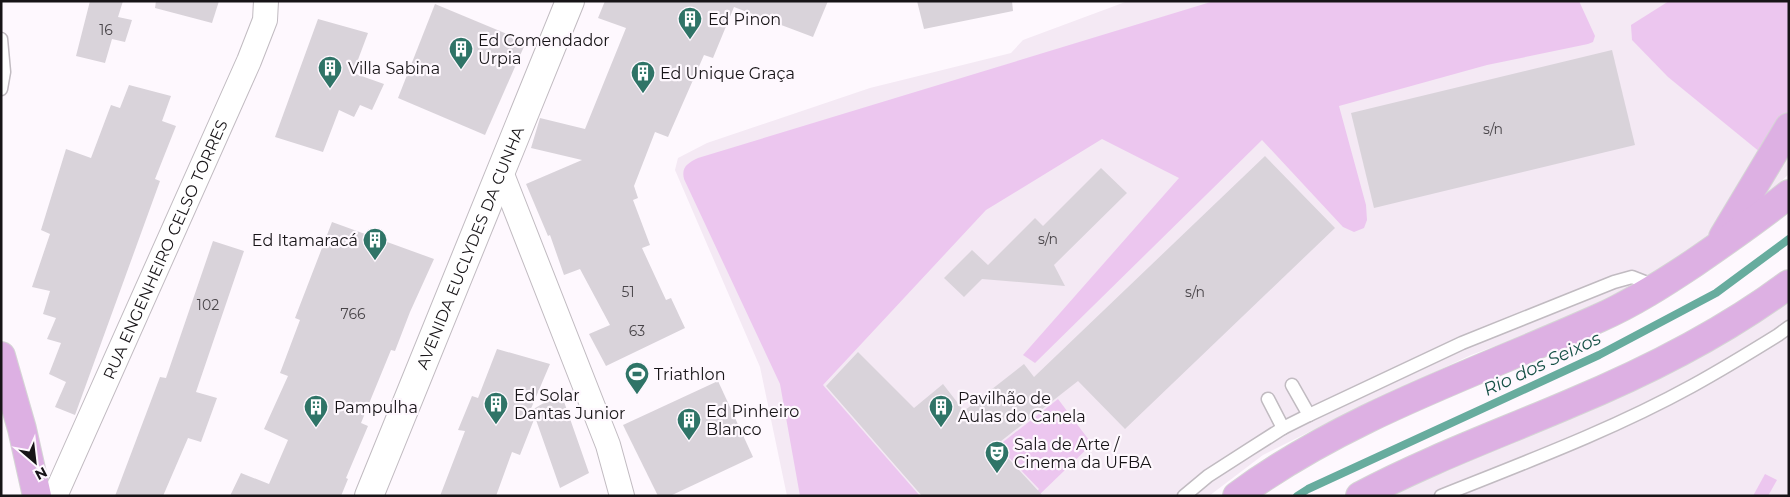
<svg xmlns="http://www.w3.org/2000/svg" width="1790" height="497" font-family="Montserrat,sans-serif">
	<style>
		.built { fill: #f4e9f4 }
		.green { fill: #ecc6ef }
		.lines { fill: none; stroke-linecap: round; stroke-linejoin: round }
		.stream { stroke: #67ac9e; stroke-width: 8 }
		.building { fill: #d9d3da }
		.lane-casing { stroke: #c1bbc1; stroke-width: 15 }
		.street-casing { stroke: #c1bbc1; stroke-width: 26 }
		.secondary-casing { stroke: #c1bbc1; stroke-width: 30 }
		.primary-casing { stroke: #d5d5d5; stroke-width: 30 }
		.lane { stroke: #fff; stroke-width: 12 }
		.street { stroke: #fff; stroke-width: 24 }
		.secondary { stroke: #fff; stroke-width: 28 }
		.primary { stroke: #ddb0e3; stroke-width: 28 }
		.labels { text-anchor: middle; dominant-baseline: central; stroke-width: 4.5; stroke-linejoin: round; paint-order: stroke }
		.number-label { font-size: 14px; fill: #484448 }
		.poi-label { font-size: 16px; fill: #171417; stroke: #fef8fe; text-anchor: start }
		.street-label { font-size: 16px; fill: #171417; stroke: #fef8fe }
		.water-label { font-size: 18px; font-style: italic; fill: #155046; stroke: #fef8fe }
	</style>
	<rect width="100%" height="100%" fill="#fef8fe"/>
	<g class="built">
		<path d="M1128,1H1789V174L1758,202L1652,276L1544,328L1471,355L1331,421L1263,455L1209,496H787L760,367L675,170L678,158L707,143L870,88L1011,53L1023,40Z"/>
		<path d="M1789,294V496H1387Z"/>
	</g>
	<g class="green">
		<path d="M1214,1H1579L1595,36L1593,42L1588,44L1487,65L1339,106L1366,205L1367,220L1364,228L1354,232L1343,227L1262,140L1035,363L1023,355L1179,178L1102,139L986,210L823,385L920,496H800L780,384L684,179C681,167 688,163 698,158Z"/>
		<path d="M1669,1H1789V142L1766,157L1668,77L1632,40L1631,25Z"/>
		<path d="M1058,399L1092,444L1038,496H1032L1039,489L998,446Z"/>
		<path d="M1765,474L1777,480L1768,496H1753Z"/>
	</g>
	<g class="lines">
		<path class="stream" d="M1297,496L1308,489L1599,355L1716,293L1789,239"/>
	</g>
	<g class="building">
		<path d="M90,1H123L118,17L132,20L125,42L112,39L105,63L76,56Z"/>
		<path d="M156,1H219L212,23L155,8Z"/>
		<path d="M605,1H828L813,37L734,7L713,58L704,55L668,137L655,132L634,186L638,198L633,200L650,245L642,248L666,300L671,298L685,328L606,366L589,334L610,325L580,269L564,275L550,235L548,236L526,184L582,160L531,148L540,118L585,129L626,28L598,18Z"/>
		<path d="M917,1H1012L1013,11L924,29Z"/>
		<path d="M435,4L526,42L485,135L398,98Z"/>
		<path d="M318,19L368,33L353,73L384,84L372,110L360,105L354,117L339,110L323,152L275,137Z"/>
		<path d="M1612,50L1635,145L1374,208L1351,113Z"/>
		<path d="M129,85L171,96L162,121L176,126L155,179L160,181L75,415L55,407L66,382L49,374L61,343L47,339L56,318L43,314L50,291L32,287L50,234L41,230L66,149L91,158L111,105L120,108Z"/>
		<path d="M1265,156L1335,228L1125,429L1078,381L996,445L1043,496H922L826,386L858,352L914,408L943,384L964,411L1024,364L1034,377Z"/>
		<path d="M1101,168L1127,193L1054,265L1065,286L982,279L964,297L944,278L972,250L988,265L1035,218L1043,226Z"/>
		<path d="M332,222L434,259L410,312L395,351L391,350L361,423L368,426L346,478L348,479L341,496H230L241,473L269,484L288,440L264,429L288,376L280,373L300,320L295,318Z"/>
		<path d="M213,241L244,251L196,392L217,398L201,442L188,438L163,496H115L160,377L166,378Z"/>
		<path d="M497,349L550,364L530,411L561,393L589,473L560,488L535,417L520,455L512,452L496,496H440L465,431L458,430L472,396L478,398Z"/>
		<path d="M718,381L753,457L670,496H658L623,425Z"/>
	</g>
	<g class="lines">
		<defs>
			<g id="lane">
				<path d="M1,39L4,72L1,89"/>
				<path d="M1292,385L1309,415"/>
				<path d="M1268,399L1283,428"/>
				<path d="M1184,496L1208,476L1250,449L1283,428L1309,415L1462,343L1614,282L1632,277L1655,286"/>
				<path d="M1441,496C1526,462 1612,430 1692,386C1721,370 1749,353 1778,335L1789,327"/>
			</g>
			<g id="street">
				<path d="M501,172L608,445L622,496"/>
				<path id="s1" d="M55,496L249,61L265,20L266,1"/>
			</g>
			<g id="secondary">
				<path id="s2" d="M369,496L570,1"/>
			</g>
			<g id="primary">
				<path d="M1723,237L1789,127"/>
				<path d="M1,356L22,429L37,496"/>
				<path d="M1237,496C1345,416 1479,372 1599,318C1633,303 1664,283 1694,263C1726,241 1759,218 1789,194"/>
				<path d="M1360,496C1428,460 1499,434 1569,404C1646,372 1722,334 1789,284"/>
			</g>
		</defs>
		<use href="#lane" class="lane-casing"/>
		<use href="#street" class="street-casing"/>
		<use href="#secondary" class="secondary-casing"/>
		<use href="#primary" class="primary-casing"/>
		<use href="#lane" class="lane"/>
		<use href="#street" class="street"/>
		<use href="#secondary" class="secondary"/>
		<use href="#primary" class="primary"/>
	</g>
	<defs>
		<symbol id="building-pin" viewBox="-11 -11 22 30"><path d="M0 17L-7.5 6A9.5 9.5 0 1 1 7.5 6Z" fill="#2f7467" stroke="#fef8fe"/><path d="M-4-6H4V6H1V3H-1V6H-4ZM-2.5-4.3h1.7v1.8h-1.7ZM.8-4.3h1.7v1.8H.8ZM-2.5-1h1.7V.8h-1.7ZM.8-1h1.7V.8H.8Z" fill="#fff"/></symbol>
		<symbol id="stadium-pin" viewBox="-11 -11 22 30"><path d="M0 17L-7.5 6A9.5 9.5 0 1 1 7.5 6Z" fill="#2f7467" stroke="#fef8fe"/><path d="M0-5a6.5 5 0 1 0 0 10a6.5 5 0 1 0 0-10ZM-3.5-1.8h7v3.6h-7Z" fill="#fff"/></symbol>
		<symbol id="theatre-pin" viewBox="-11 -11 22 30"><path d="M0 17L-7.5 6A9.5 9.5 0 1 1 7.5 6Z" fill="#2f7467" stroke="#fef8fe"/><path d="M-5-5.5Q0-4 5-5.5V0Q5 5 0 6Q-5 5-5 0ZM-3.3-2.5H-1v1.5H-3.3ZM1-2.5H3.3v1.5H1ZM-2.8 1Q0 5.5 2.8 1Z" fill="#fff"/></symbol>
	</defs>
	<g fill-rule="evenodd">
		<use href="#building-pin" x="676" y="5" width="28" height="38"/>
		<use href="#building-pin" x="447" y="35" width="28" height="38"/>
		<use href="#building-pin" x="316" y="54" width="28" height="38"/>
		<use href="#building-pin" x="629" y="59" width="28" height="38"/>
		<use href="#building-pin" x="361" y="226" width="28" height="38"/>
		<use href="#stadium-pin" x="623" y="360" width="28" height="38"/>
		<use href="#building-pin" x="482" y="390" width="28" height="38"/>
		<use href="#building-pin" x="302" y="393" width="28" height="38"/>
		<use href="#building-pin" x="927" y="393" width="28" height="38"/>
		<use href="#building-pin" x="675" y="406" width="28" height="38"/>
		<use href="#theatre-pin" x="983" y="439" width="28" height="38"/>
	</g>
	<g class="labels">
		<g class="number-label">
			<text x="106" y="30">16</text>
			<text x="1493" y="129">s/n</text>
			<text x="1048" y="239">s/n</text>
			<text x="628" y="292">51</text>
			<text x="1195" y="292">s/n</text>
			<text x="208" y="305">102</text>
			<text x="353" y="314">766</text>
			<text x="637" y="331">63</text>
		</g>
		<g class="poi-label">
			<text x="708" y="19">Ed Pinon</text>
			<text x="478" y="40">Ed Comendador<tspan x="478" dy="18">Urpia</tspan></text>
			<text x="348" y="68">Villa Sabina</text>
			<text x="660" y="73">Ed Unique Graça</text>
			<text x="358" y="240" text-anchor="end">Ed Itamaracá</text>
			<text x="654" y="374">Triathlon</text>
			<text x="514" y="395">Ed Solar<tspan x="514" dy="18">Dantas Junior</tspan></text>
			<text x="958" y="398">Pavilhão de<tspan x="958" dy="18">Aulas do Canela</tspan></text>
			<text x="334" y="407">Pampulha</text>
			<text x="706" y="411">Ed Pinheiro<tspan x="706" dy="18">Blanco</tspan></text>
			<text x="1014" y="444">Sala de Arte /<tspan x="1014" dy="18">Cinema da UFBA</tspan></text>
		</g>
		<g class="street-label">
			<text stroke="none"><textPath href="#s2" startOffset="268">AVENIDA EUCLYDES DA CUNHA</textPath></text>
			<text stroke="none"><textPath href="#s1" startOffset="270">RUA ENGENHEIRO CELSO TORRES</textPath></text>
		</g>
		<g class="water-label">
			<text transform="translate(1542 364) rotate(-25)">Rio dos Seixos</text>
		</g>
	</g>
	<rect width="1790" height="497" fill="none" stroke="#171417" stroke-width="5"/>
	<g transform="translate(35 462) rotate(152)" stroke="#fef8fe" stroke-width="4" paint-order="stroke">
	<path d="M0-4L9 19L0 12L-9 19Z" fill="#171417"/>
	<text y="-8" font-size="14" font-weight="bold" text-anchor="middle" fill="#171417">N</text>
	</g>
</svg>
